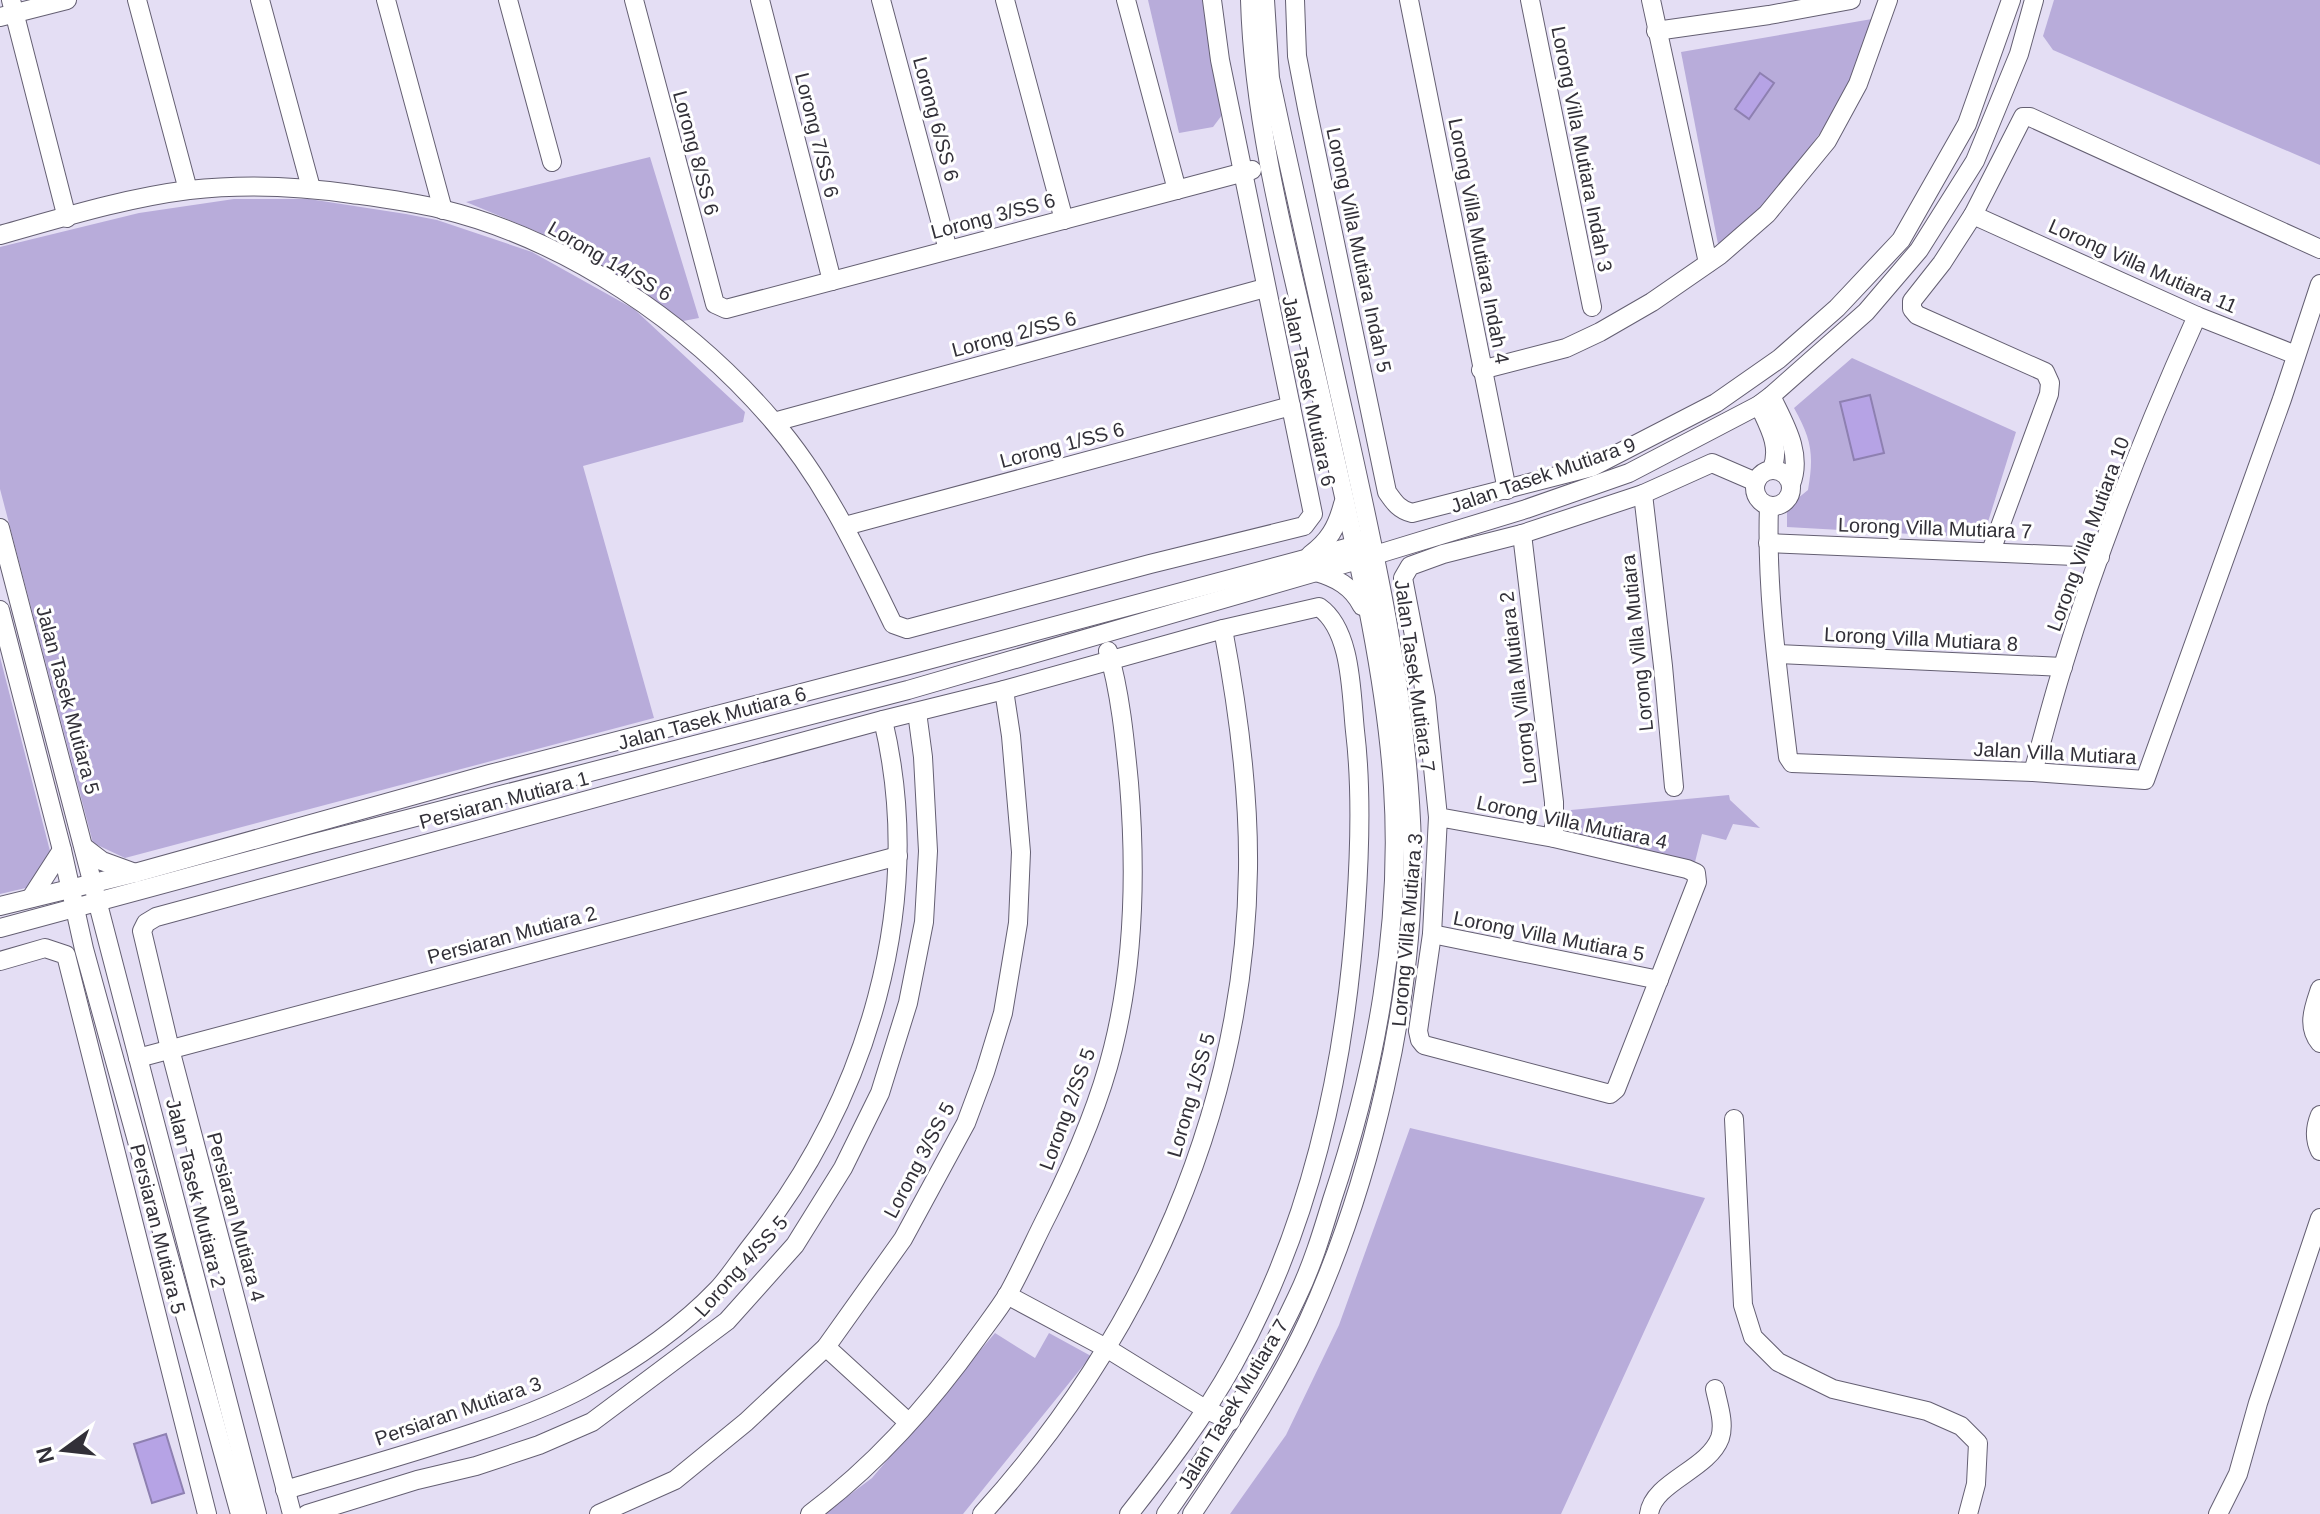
<svg xmlns="http://www.w3.org/2000/svg" width="2320" height="1514" font-family="Helvetica,sans-serif">
	<style>
		.green { fill: #b8acda }
		.water { fill: #b6a3e5; stroke: #8e80b1; stroke-width: 2 }
		.lines { fill: none; stroke-linecap: round; stroke-linejoin: round }
		.minor-casing { stroke: #645f72; stroke-width: 20 }
		.minor { stroke: #fff; stroke-width: 18 }
		.labels { text-anchor: middle; dominant-baseline: central; stroke-width: 6; stroke-linejoin: round; paint-order: stroke }
		.street-label { font-size: 20px; fill: #323038; stroke: #fff }
	</style>
	<rect width="100%" height="100%" fill="#e4def4"/>
	<g class="green">
		<path d="M1148,0H1205L1222,115L1213,127L1179,133Z"/>
		<path d="M2054,0H2320V165L2053,50L2043,36Z"/>
		<path d="M1872,19L1857,71L1823,129L1776,194L1718,244L1681,52Z"/>
		<path d="M650,157L699,318L683,321L616,275L538,232L466,202Z"/>
		<path d="M234,199H309L406,214L437,220L532,252L634,309L745,412L743,422L583,466L654,718L125,858L93,843L0,489V247L139,213Z"/>
		<path d="M1852,358L2016,432L1983,538L1787,527V507L1808,490C1814,455 1812,440 1794,408Z"/>
		<path d="M0,657L50,851L30,887L0,894Z"/>
		<path d="M1729,795L1730,800L1760,828L1733,824L1726,840L1702,834L1695,862L1570,834L1571,810Z"/>
		<path d="M1410,1128L1705,1198L1561,1514H1230L1286,1435L1339,1325Z"/>
		<path d="M995,1333L1035,1358L1049,1333L1091,1356L963,1514H824L872,1478Z"/>
	</g>
	<g class="water">
		<path d="M1760,73L1774,83L1749,119L1735,109Z"/>
		<path d="M1870,395L1884,453L1854,460L1840,402Z"/>
		<path d="M166,1434L184,1493L152,1503L134,1444Z"/>
	</g>
	<g class="lines">
		<defs>
			<g id="minor">
				<path d="M11,0L67,218"/>
				<path d="M137,0L188,190"/>
				<path d="M260,0L311,188"/>
				<path d="M386,0L443,210"/>
				<path d="M508,0L552,162"/>
				<path d="M634,0L715,304L726,309L1252,170"/>
				<path d="M760,0L832,281"/>
				<path d="M881,0L948,250"/>
				<path d="M1005,0L1064,220"/>
				<path d="M1126,0L1177,190"/>
				<path d="M1295,0L1297,56L1307,108L1387,492C1394,502 1399,510 1412,513L1592,467L1716,403L1779,359L1837,308L1901,240L1967,124L2011,0"/>
				<path d="M1409,0L1507,490"/>
				<path d="M1530,0L1592,307"/>
				<path d="M1651,0L1708,263"/>
				<path d="M0,17L67,0"/>
				<path d="M1656,31L1769,15L1851,0"/>
				<path d="M1973,215L2197,316L2296,355"/>
				<path d="M0,235C61,218 125,198 189,190C242,184 298,186 352,194C381,198 412,202 441,209C568,240 689,323 773,421C825,481 859,554 893,624L907,629L1150,564L1304,526L1313,514L1220,60L1212,0"/>
				<path d="M1481,370L1566,348L1600,332L1652,302L1720,255L1767,214L1827,141L1858,84L1888,0"/>
				<path d="M1771,396C1784,423 1803,453 1791,484"/>
				<path d="M1759,405C1769,427 1781,446 1772,469"/>
				<path d="M774,422L1265,288"/>
				<circle cx="1773" cy="488" r="18"/>
				<path d="M1643,494L1663,666L1674,787"/>
				<path d="M1769,506C1766,589 1778,674 1788,757L1792,763L2033,772L2145,780L2282,399L2320,284"/>
				<path d="M845,526L1291,406"/>
				<path d="M0,528L257,1514"/>
				<path d="M1522,534L1554,802V838"/>
				<path d="M1768,543L2100,557"/>
				<path d="M1991,551L2049,394L2050,383L2045,372L1917,315L1912,309V301L1942,263L1973,215L2023,117H2030L2320,249"/>
				<path d="M1310,555C1329,541 1337,527 1343,504"/>
				<path d="M1316,572C1336,578 1352,586 1362,606"/>
				<path d="M0,610L62,850L84,949L240,1514"/>
				<path d="M1777,654L2063,667"/>
				<path d="M2033,772C2043,737 2052,701 2063,666C2099,547 2146,429 2197,316"/>
				<path d="M1438,817L1554,838L1687,869L1696,873L1697,882L1616,1089L1610,1094L1424,1045L1420,1040L1418,1031L1432,934L1438,817L1426,698L1403,578L1410,566L1443,554L1522,534L1643,494L1712,463L1756,482"/>
				<path d="M85,848L102,861L135,873"/>
				<path d="M31,898L62,850"/>
				<path d="M0,906L135,873L490,774L909,665L1365,543"/>
				<path d="M0,928L311,844L908,690L1375,555L1526,509L1629,473L1759,405L1771,396L1866,312L1919,250L1975,161L2019,54L2034,0"/>
				<path d="M1432,934L1659,980"/>
				<path d="M0,961L45,948L66,955L207,1514"/>
				<path d="M2320,989C2314,1007 2306,1026 2320,1043"/>
				<path d="M138,1058L898,856"/>
				<path d="M2320,1115C2315,1127 2314,1139 2320,1151"/>
				<path d="M1734,1119L1743,1305L1753,1337L1778,1362L1833,1389L1927,1411L1961,1426L1978,1443L1976,1484L1968,1514"/>
				<path d="M1007,1295L1108,1349L1205,1409L1231,1421"/>
				<path d="M826,1347L908,1422"/>
				<path d="M285,1490C349,1471 413,1453 476,1432C512,1420 548,1407 582,1389C631,1362 679,1330 718,1289C730,1276 740,1260 751,1246C867,1100 927,905 883,720"/>
				<path d="M292,1514L170,1049L142,931L146,923L156,917L883,720L1004,690L1223,629L1319,607C1352,630 1351,693 1355,731C1362,789 1360,848 1356,906C1346,1064 1311,1226 1233,1365C1204,1417 1166,1467 1129,1514"/>
				<path d="M307,1514L417,1480L476,1466L539,1445L592,1422L727,1321L795,1245L843,1168L880,1093L908,1003L924,922L928,851L923,757L917,712"/>
				<path d="M599,1514L675,1480L746,1422L826,1347L903,1239L966,1123L985,1072L1003,1013L1018,923L1021,852L1011,736L1004,690"/>
				<path d="M810,1514C874,1466 930,1404 977,1338C987,1324 999,1309 1008,1294C1023,1267 1035,1239 1049,1212C1075,1160 1099,1105 1113,1048C1134,964 1136,869 1129,783C1125,741 1120,690 1108,651"/>
				<path d="M982,1514C1143,1336 1245,1111 1248,869C1249,788 1238,708 1223,629"/>
				<path d="M1166,1514C1215,1444 1261,1374 1297,1297C1312,1266 1322,1233 1332,1200C1376,1069 1402,926 1393,787C1385,664 1352,533 1325,413C1295,277 1254,139 1250,0"/>
				<path d="M1192,1514C1233,1452 1277,1389 1308,1321C1370,1185 1416,996 1412,846C1408,695 1374,548 1341,401C1317,294 1293,186 1270,78L1265,0"/>
				<path d="M1649,1514C1653,1482 1708,1470 1720,1438C1725,1423 1718,1404 1715,1389"/>
				<path d="M2218,1514L2238,1474L2258,1403L2320,1218"/>
			</g>
		</defs>
		<use href="#minor" class="minor-casing"/>
		<use href="#minor" class="minor"/>
	</g>
	<g class="labels">
		<g class="street-label">
			<text transform="translate(936 119) rotate(75)">Lorong 6/SS 6</text>
			<text transform="translate(817 135) rotate(76)">Lorong 7/SS 6</text>
			<text transform="translate(1582 149) rotate(79)">Lorong Villa Mutiara Indah 3</text>
			<text transform="translate(696 153) rotate(75)">Lorong 8/SS 6</text>
			<text transform="translate(993 216) rotate(-15)">Lorong 3/SS 6</text>
			<text transform="translate(1479 241) rotate(79)">Lorong Villa Mutiara Indah 4</text>
			<text transform="translate(1359 250) rotate(78)">Lorong Villa Mutiara Indah 5</text>
			<text transform="translate(610 261) rotate(30)">Lorong 14/SS 6</text>
			<text transform="translate(2143 266) rotate(24)">Lorong Villa Mutiara 11</text>
			<text transform="translate(1014 334) rotate(-15)">Lorong 2/SS 6</text>
			<text transform="translate(1309 391) rotate(78)">Jalan Tasek Mutiara 6</text>
			<text transform="translate(1062 445) rotate(-15)">Lorong 1/SS 6</text>
			<text transform="translate(1543 475) rotate(-19)">Jalan Tasek Mutiara 9</text>
			<text transform="translate(1935 528) rotate(2)">Lorong Villa Mutiara 7</text>
			<text transform="translate(2088 534) rotate(-70)">Lorong Villa Mutiara 10</text>
			<text transform="translate(1921 639) rotate(3)">Lorong Villa Mutiara 8</text>
			<text transform="translate(1637 643) rotate(-96)">Lorong Villa Mutiara</text>
			<text transform="translate(1415 676) rotate(82)">Jalan Tasek Mutiara 7</text>
			<text transform="translate(1518 688) rotate(-97)">Lorong Villa Mutiara 2</text>
			<text transform="translate(68 700) rotate(75)">Jalan Tasek Mutiara 5</text>
			<text transform="translate(712 718) rotate(-15)">Jalan Tasek Mutiara 6</text>
			<text transform="translate(2055 753) rotate(3)">Jalan Villa Mutiara</text>
			<text transform="translate(504 800) rotate(-15)">Persiaran Mutiara 1</text>
			<text transform="translate(1572 822) rotate(12)">Lorong Villa Mutiara 4</text>
			<text transform="translate(1407 930) rotate(-85)">Lorong Villa Mutiara 3</text>
			<text transform="translate(512 935) rotate(-15)">Persiaran Mutiara 2</text>
			<text transform="translate(1549 936) rotate(11)">Lorong Villa Mutiara 5</text>
			<text transform="translate(1191 1095) rotate(-74)">Lorong 1/SS 5</text>
			<text transform="translate(1067 1109) rotate(-70)">Lorong 2/SS 5</text>
			<text transform="translate(919 1160) rotate(-62)">Lorong 3/SS 5</text>
			<text transform="translate(196 1193) rotate(76)">Jalan Tasek Mutiara 2</text>
			<text transform="translate(236 1217) rotate(75)">Persiaran Mutiara 4</text>
			<text transform="translate(158 1229) rotate(76)">Persiaran Mutiara 5</text>
			<text transform="translate(741 1266) rotate(-48)">Lorong 4/SS 5</text>
			<text transform="translate(1233 1404) rotate(-59)">Jalan Tasek Mutiara 7</text>
			<text transform="translate(458 1411) rotate(-19)">Persiaran Mutiara 3</text>
		</g>
	</g>
	<g transform="translate(64 1450) rotate(255)" stroke="#ffffff" stroke-width="6" paint-order="stroke">
	<path d="M0-6L14 30L0 20L-14 30Z" fill="#323038"/>
	<text y="-12" font-size="22" font-weight="bold" text-anchor="middle" fill="#323038">N</text>
	</g>
</svg>
